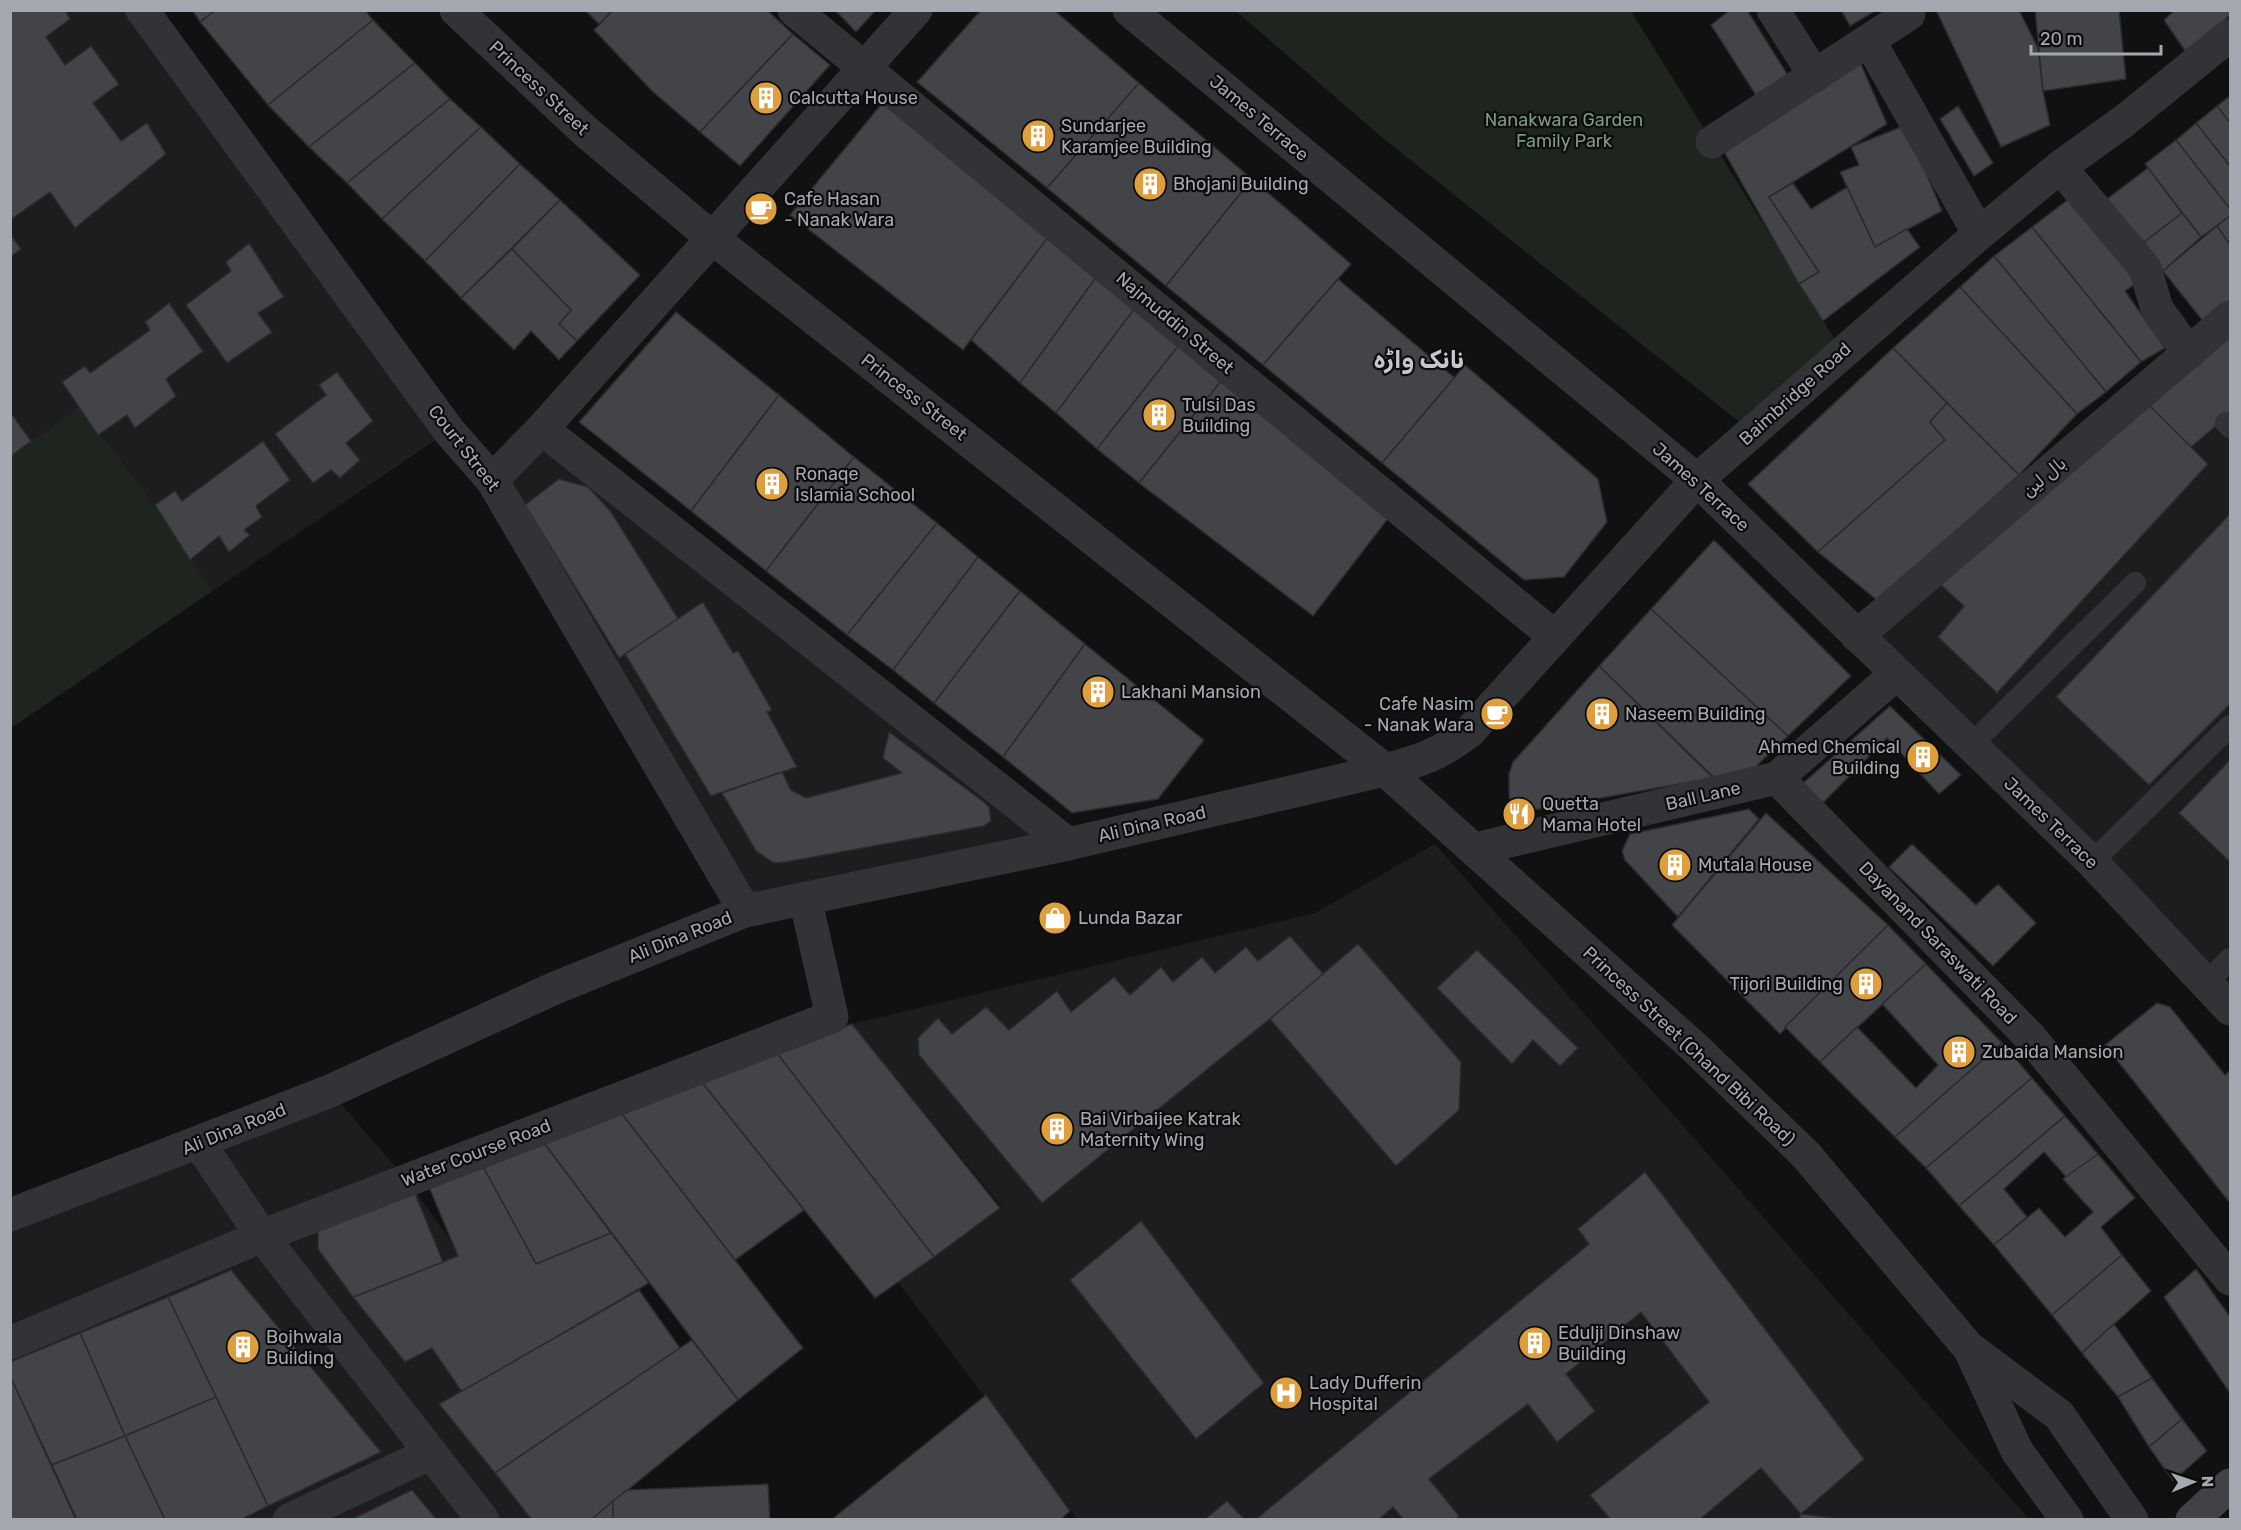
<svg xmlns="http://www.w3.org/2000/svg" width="2241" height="1530" font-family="Rubik,'Noto Sans Arabic',sans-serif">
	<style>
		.built { fill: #1d1d1f }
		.green { fill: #1e241e }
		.building { fill: #434447; stroke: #2b2b2e; stroke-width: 1.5 }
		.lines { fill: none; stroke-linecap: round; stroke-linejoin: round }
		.service { stroke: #323337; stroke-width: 22 }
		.minor { stroke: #323337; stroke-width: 33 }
		.tertiary { stroke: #323337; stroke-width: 33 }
		.secondary { stroke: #414246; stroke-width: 33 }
		.labels { text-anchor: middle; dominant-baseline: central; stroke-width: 4.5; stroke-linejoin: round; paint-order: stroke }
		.street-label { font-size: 18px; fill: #a4a9b1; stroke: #0c0c0d }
		.poi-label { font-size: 18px; fill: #a4a9b1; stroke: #0c0c0d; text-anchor: start }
		.park-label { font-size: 18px; fill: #7c9b7c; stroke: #0c0c0d }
		.district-label { font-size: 24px; font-weight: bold; fill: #c4c7ce; stroke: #0c0c0d }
	</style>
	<rect width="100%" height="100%" fill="#111112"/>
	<g class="built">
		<path d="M11,11H142L449,431L11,728Z"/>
		<path d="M2230,317V1009L1857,636Z"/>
		<path d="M542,429L1068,844L745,911L492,480Z"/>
		<path d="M1435,844L2029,1519H1077L898,1282L1002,1207L852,1024L1315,913Z"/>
		<path d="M330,1091L412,1186L627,1490L586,1519H11L10,1226Z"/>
	</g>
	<g class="green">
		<path d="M1236,11H1631L1842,351L1752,432L1384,139Z"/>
		<path d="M79,407L155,505L212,591L11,728V457Z"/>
	</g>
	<g class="building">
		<path d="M10,10H65L70,19L46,37L65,65L91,46L119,84L93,103L121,141L147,123L166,154L75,228L50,192L10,220Z"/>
		<path d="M192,10H216L200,22Z"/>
		<path d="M216,10H365L373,20L268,105L200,22Z"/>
		<path d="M585,10H613L599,24Z"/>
		<path d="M613,10H767L793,34L700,132L652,91L594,30Z"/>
		<path d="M835,10H876L856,32Z"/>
		<path d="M981,10H1054L1139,83L1047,188L917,82Z"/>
		<path d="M1730,10H1747L1789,77L1757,97L1711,25Z"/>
		<path d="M1841,10H1877L1850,26Z"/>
		<path d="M1936,10H2019L2038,48L2043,91L2050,125L2001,147Z"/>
		<path d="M2035,10H2119L2126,79L2043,91Z"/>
		<path d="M2175,10H2230V15L2188,55L2164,20Z"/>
		<path d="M373,20L415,63L309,147L268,105Z"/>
		<path d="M793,34L830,65L740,166L700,132Z"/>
		<path d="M1859,60L1887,124L1769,197L1819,272L1799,284L1722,148Z"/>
		<path d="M415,63L450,99L347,183L309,147Z"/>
		<path d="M1139,83L1252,179L1166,286L1047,188Z"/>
		<path d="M2230,96V123L2217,106Z"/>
		<path d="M450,99L481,127L382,219L347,183Z"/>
		<path d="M884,101L1049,236L963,350L790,215Z"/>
		<path d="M1958,106L1993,163L1974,176L1940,119Z"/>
		<path d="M2217,106L2230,123V166L2196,123Z"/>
		<path d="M2196,123L2230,166V209L2176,140Z"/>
		<path d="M1906,125L1942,211L1875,247L1840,172L1859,165L1851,147Z"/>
		<path d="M481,127L520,164L425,261L382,219Z"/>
		<path d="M2176,140L2230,209V216L2201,237L2145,164Z"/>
		<path d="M520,164L560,200L461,298L425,261Z"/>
		<path d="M2148,168L2182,213L2142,244L2107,199Z"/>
		<path d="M1252,179L1351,264L1263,365L1166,286Z"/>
		<path d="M1793,183L1811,209L1847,187L1875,247L1907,229L1920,247L1823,321L1799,284L1819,272L1769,197Z"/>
		<path d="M2074,195L2138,282L2125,291L2165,348L2141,362L2032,227Z"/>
		<path d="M560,200L640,275L577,341L559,324L571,310L512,249Z"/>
		<path d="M2182,213L2201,237L2163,271L2142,244Z"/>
		<path d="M2230,216V245L2217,226Z"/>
		<path d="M2217,226L2230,245V303L2206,325L2163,271Z"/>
		<path d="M2032,227L2141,362L2106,392L1994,256Z"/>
		<path d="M10,234L21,249L10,257Z"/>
		<path d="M1049,236L1097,276L1020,383L971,340Z"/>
		<path d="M249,243L284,297L258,313L272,332L227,363L186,305L231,271L226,262Z"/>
		<path d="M512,249L571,310L559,324L577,341L559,360L531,331L514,350L461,298Z"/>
		<path d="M1994,256L2106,392L2077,414L1960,287Z"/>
		<path d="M1097,276L1135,308L1056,413L1020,383Z"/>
		<path d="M1338,279L1455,378L1382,463L1263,365Z"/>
		<path d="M1960,287L2077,414L2019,475L1893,348Z"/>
		<path d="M169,303L203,351L166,379L176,396L135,428L127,415L98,435L62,382L85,366L90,373L150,330L145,322Z"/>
		<path d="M1135,308L1179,345L1097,449L1056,413Z"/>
		<path d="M676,312L779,395L691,511L579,422Z"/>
		<path d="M2230,336V414L2191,447L2149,405Z"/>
		<path d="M1179,345L1222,380L1139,483L1097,449Z"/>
		<path d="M1893,348L1947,403L1930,422L1945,440L1818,552L1748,484Z"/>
		<path d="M1465,365L1598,479L1607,522L1564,577L1524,580L1382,463Z"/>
		<path d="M337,372L373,421L346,443L360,460L340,478L331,470L313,483L275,434L326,395L319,385Z"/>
		<path d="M1222,380L1390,516L1313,616L1139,483Z"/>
		<path d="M779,395L854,457L766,571L691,511Z"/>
		<path d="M1947,403L2019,475L1878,601L1818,552L1945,440L1930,422Z"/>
		<path d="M2149,405L2208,464L1997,693L1938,637L1964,606L1940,584Z"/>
		<path d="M10,412L31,441L10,457Z"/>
		<path d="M263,441L290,480L256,506L262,517L244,530L250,535L229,552L219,536L190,560L155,505L175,491L182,501Z"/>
		<path d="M854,457L937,523L847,635L766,571Z"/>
		<path d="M559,479L588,487L611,512L679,620L619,658L525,505Z"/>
		<path d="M2230,514V704L2149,785L2056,697Z"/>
		<path d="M937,523L978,557L893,670L847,635Z"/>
		<path d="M1714,540L1851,676L1788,736L1651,609Z"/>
		<path d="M978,557L1020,591L934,703L893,670Z"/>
		<path d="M1020,591L1085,644L1003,757L934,703Z"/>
		<path d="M703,602L733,653L738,651L772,710L767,712L797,767L711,796L625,654Z"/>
		<path d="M1651,609L1788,736L1729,792L1599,666Z"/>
		<path d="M1085,644L1204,740L1158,799L1072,813L1003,757Z"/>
		<path d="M1599,666L1713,778L1517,813L1511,807L1509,795V774L1513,762Z"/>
		<path d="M1890,706L1961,775L1939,794L1887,738L1810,816L1792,793Z"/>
		<path d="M889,732L984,802L989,807L991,821L984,826L786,862L774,863L756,851L722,793L782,772L791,790L806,798L902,773L883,758Z"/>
		<path d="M2230,760V862L2179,813Z"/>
		<path d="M1749,809L1759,819L1678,917L1625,860L1622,851L1630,834Z"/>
		<path d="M1766,813L1888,925L1780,1034L1672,925Z"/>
		<path d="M1912,844L1976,905L1998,884L2036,923L1993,966L1889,867Z"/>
		<path d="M1888,925L1926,964L1820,1062L1785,1027Z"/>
		<path d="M1290,936L1324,975L1042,1203L919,1055L918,1038L938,1018L952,1034L986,1007L1009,1030L1057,991L1071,1012L1114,977L1130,995L1161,967L1173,982L1202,957L1215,973L1246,947L1258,961Z"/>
		<path d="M1358,944L1461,1062L1459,1110L1396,1166L1270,1019Z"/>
		<path d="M1477,950L1578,1048L1560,1066L1533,1040L1512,1064L1437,988Z"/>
		<path d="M1926,964L2002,1043L1895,1137L1820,1062L1857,1027L1916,1088L1938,1065L1882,1004Z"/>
		<path d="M2157,1003L2170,1007L2225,1075L2230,1071V1203L2105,1045Z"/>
		<path d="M852,1024L1000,1208L934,1257L776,1052Z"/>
		<path d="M2002,1043L2032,1078L1926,1168L1895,1137Z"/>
		<path d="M776,1052L934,1257L875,1298L700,1080Z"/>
		<path d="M2032,1078L2065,1116L1959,1206L1926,1168Z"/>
		<path d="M700,1080L804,1210L735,1260L619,1110Z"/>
		<path d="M619,1110L803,1348L738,1400L541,1139Z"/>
		<path d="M2065,1116L2098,1154L2068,1179L2044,1152L2004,1189L2027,1217L1994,1245L1959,1206Z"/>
		<path d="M541,1139L611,1233L536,1264L480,1161Z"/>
		<path d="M2098,1154L2135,1198L2101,1227L2122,1255L2052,1315L1994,1245L2039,1208L2065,1237L2093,1212L2063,1179Z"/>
		<path d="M480,1161L536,1264L611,1233L649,1283L462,1392L432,1348L405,1362L353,1297L458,1256L426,1180Z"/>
		<path d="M1645,1172L1864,1459L1801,1514L1761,1468L1699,1520H1611L1590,1495L1709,1402L1641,1312L1566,1374L1595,1411L1557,1442L1528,1404L1429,1479L1459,1516L1454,1520H1404L1393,1507L1378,1520H1255L1589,1244L1578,1229Z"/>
		<path d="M412,1186L443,1262L353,1297L318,1249V1226Z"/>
		<path d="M1141,1221L1264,1383L1196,1439L1070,1280Z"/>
		<path d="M2122,1255L2151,1291L2082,1353L2052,1315Z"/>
		<path d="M2196,1269L2230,1317V1393L2164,1297Z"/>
		<path d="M231,1270L381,1452L268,1506L168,1297Z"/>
		<path d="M639,1290L680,1348L495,1473L439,1404Z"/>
		<path d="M168,1297L216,1397L125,1436L80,1333Z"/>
		<path d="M2114,1324L2152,1378L2118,1397L2082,1353Z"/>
		<path d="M80,1333L125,1436L52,1465L10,1376V1362Z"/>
		<path d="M692,1340L738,1400L591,1520H532L495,1473Z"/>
		<path d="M10,1376L76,1520H10Z"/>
		<path d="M2152,1378L2182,1419L2149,1447L2118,1397Z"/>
		<path d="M986,1395L1070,1511L1060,1520H831Z"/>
		<path d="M216,1397L268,1506L240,1520H165L125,1436Z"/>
		<path d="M2182,1419L2207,1451L2173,1481L2149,1447Z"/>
		<path d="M125,1436L165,1520H77L52,1465Z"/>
		<path d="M768,1484L770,1520H613V1501L627,1490Z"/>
		<path d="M412,1490L437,1520H350Z"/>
		<path d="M613,1501V1520H591Z"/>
		<path d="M1227,1501L1245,1520H1204Z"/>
		<path d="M1801,1514L1850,1520H1798Z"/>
	</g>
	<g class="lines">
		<g class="service">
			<path d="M2226,423L2230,427"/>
			<path d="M1971,745L2135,583"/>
			<path d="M2092,862L2230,726"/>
			<path d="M2206,983L2230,959"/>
		</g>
		<g class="minor">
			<path d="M142,10L449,431L492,480L745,911"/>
			<path d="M794,10L1555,637"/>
			<path d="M1773,10L1815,76"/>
			<path d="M1870,42L1979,234"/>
			<path d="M1712,142L1909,14L1907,10"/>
			<path d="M2060,167L2145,268L2157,309L2189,353"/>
			<path d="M542,429L1068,844"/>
			<path d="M492,480L542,429L916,10"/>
			<path d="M1857,636L2230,317"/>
			<path d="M1777,778L2030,1037L2230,1279"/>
			<path d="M1475,849L1777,778L1896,674"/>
			<path d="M199,1143L262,1236L483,1520"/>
			<path d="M10,1343L262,1236L832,1017L805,898"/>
			<path d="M289,1520L431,1453"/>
		</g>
		<g class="tertiary">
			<path d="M456,10L585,131L711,237L1385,770L1694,1047L1806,1155L1968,1347L2059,1415L2132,1520"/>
			<path d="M1129,10L1697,480L2092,862L2230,1009"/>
			<path d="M10,1215L330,1091L555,988L745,911L1068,844L1385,770C1420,761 1441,754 1470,731L1697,480L1979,234L2060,167L2124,121L2230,35"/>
			<path d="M1970,1350L2017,1451L2067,1520"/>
		</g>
		<path class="secondary" d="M2192,1520L2230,1485"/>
	</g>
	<defs>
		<symbol id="building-disc" viewBox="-11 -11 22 22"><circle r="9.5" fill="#de9e3d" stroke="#0c0c0d"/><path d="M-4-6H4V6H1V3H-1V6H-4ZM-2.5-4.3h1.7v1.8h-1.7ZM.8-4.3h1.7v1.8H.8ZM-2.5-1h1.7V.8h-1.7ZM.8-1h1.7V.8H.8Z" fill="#fff"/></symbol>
		<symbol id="cafe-disc" viewBox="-11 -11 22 22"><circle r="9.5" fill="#de9e3d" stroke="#0c0c0d"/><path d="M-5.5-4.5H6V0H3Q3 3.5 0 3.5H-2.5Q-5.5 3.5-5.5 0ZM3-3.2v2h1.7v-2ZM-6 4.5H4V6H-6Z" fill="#fff"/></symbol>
		<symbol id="restaurant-disc" viewBox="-11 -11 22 22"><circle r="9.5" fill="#de9e3d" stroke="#0c0c0d"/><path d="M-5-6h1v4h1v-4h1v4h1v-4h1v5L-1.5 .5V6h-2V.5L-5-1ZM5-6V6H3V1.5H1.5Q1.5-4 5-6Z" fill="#fff"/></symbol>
		<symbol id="shop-disc" viewBox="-11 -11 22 22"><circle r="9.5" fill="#de9e3d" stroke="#0c0c0d"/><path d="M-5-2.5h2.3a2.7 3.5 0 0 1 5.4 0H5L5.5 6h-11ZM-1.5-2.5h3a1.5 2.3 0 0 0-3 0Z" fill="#fff"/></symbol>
		<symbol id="hospital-disc" viewBox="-11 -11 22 22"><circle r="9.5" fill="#de9e3d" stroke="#0c0c0d"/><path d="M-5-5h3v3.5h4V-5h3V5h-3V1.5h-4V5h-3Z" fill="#fff"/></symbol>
	</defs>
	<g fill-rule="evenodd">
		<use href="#building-disc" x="747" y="79" width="38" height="38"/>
		<use href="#building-disc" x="1019" y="117" width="38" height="38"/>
		<use href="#building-disc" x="1131" y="165" width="38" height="38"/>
		<use href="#cafe-disc" x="742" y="190" width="38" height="38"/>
		<use href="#building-disc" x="1140" y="396" width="38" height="38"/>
		<use href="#building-disc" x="753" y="465" width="38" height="38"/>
		<use href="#building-disc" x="1079" y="673" width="38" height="38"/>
		<use href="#cafe-disc" x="1478" y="695" width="38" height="38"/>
		<use href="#building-disc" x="1583" y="695" width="38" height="38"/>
		<use href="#building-disc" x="1904" y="738" width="38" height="38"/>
		<use href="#restaurant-disc" x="1500" y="795" width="38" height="38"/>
		<use href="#building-disc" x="1656" y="846" width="38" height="38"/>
		<use href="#shop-disc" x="1036" y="899" width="38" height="38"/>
		<use href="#building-disc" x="1847" y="965" width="38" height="38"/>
		<use href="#building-disc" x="1940" y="1033" width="38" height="38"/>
		<use href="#building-disc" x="1038" y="1110" width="38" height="38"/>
		<use href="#building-disc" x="1516" y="1324" width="38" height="38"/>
		<use href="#building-disc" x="224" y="1328" width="38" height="38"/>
		<use href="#hospital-disc" x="1267" y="1374" width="38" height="38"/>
	</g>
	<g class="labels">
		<g class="street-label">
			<text transform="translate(539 88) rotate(43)">Princess Street</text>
			<text transform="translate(1259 118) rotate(40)">James Terrace</text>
			<text transform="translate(1175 323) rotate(40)">Najmuddin Street</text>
			<text transform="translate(1795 394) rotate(-42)">Baimbridge Road</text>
			<text transform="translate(914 397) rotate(38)">Princess Street</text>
			<text transform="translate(464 448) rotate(52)">Court Street</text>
			<text transform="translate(2044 477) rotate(-40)">بال لین</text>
			<text transform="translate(1701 487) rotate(42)">James Terrace</text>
			<text transform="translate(1703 796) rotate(-13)">Ball Lane</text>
			<text transform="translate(2051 823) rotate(44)">James Terrace</text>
			<text transform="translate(1152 824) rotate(-13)">Ali Dina Road</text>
			<text transform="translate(680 937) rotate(-22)">Ali Dina Road</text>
			<text transform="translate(1938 943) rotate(46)">Dayanand Saraswati Road</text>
			<text transform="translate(1689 1046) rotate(43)">Princess Street (Chand Bibi Road)</text>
			<text transform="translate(234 1129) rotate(-22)">Ali Dina Road</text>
			<text transform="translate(476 1153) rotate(-21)">Water Course Road</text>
		</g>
		<g class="poi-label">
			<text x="789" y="98">Calcutta House</text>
			<text x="1061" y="126">Sundarjee<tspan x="1061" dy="21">Karamjee Building</tspan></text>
			<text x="1173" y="184">Bhojani Building</text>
			<text x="784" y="199">Cafe Hasan<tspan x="784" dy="21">- Nanak Wara</tspan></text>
			<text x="1182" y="405">Tulsi Das<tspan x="1182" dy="21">Building</tspan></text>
			<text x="795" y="474">Ronaqe<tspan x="795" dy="21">Islamia School</tspan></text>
			<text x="1121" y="692">Lakhani Mansion</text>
			<text x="1474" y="704" text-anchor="end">Cafe Nasim<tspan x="1474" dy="21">- Nanak Wara</tspan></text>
			<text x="1625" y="714">Naseem Building</text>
			<text x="1900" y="747" text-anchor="end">Ahmed Chemical<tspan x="1900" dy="21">Building</tspan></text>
			<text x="1542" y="804">Quetta<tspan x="1542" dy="21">Mama Hotel</tspan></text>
			<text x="1698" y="865">Mutala House</text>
			<text x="1078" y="918">Lunda Bazar</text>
			<text x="1843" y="984" text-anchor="end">Tijori Building</text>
			<text x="1982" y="1052">Zubaida Mansion</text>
			<text x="1080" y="1119">Bai Virbaijee Katrak<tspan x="1080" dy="21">Maternity Wing</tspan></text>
			<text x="1558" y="1333">Edulji Dinshaw<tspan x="1558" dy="21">Building</tspan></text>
			<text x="266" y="1337">Bojhwala<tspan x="266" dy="21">Building</tspan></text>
			<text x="1309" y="1383">Lady Dufferin<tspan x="1309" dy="21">Hospital</tspan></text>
		</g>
		<g class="park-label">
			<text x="1564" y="120">Nanakwara Garden<tspan x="1564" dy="21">Family Park</tspan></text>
		</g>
		<g class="district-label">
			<text x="1419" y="360">نانک واڑہ</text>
		</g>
	</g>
	<rect width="2241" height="1530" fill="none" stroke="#a4a9b1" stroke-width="24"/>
	<g transform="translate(2193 1482) rotate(88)" stroke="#0c0c0d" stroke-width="4.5" paint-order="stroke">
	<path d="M0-4.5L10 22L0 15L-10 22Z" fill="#a4a9b1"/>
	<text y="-9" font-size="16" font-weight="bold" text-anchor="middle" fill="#a4a9b1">N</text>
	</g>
	<path d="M2031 45v9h130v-9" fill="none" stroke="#a4a9b1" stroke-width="3"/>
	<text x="2040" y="45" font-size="18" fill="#a4a9b1" stroke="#0c0c0d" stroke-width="4.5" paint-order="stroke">20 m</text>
</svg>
